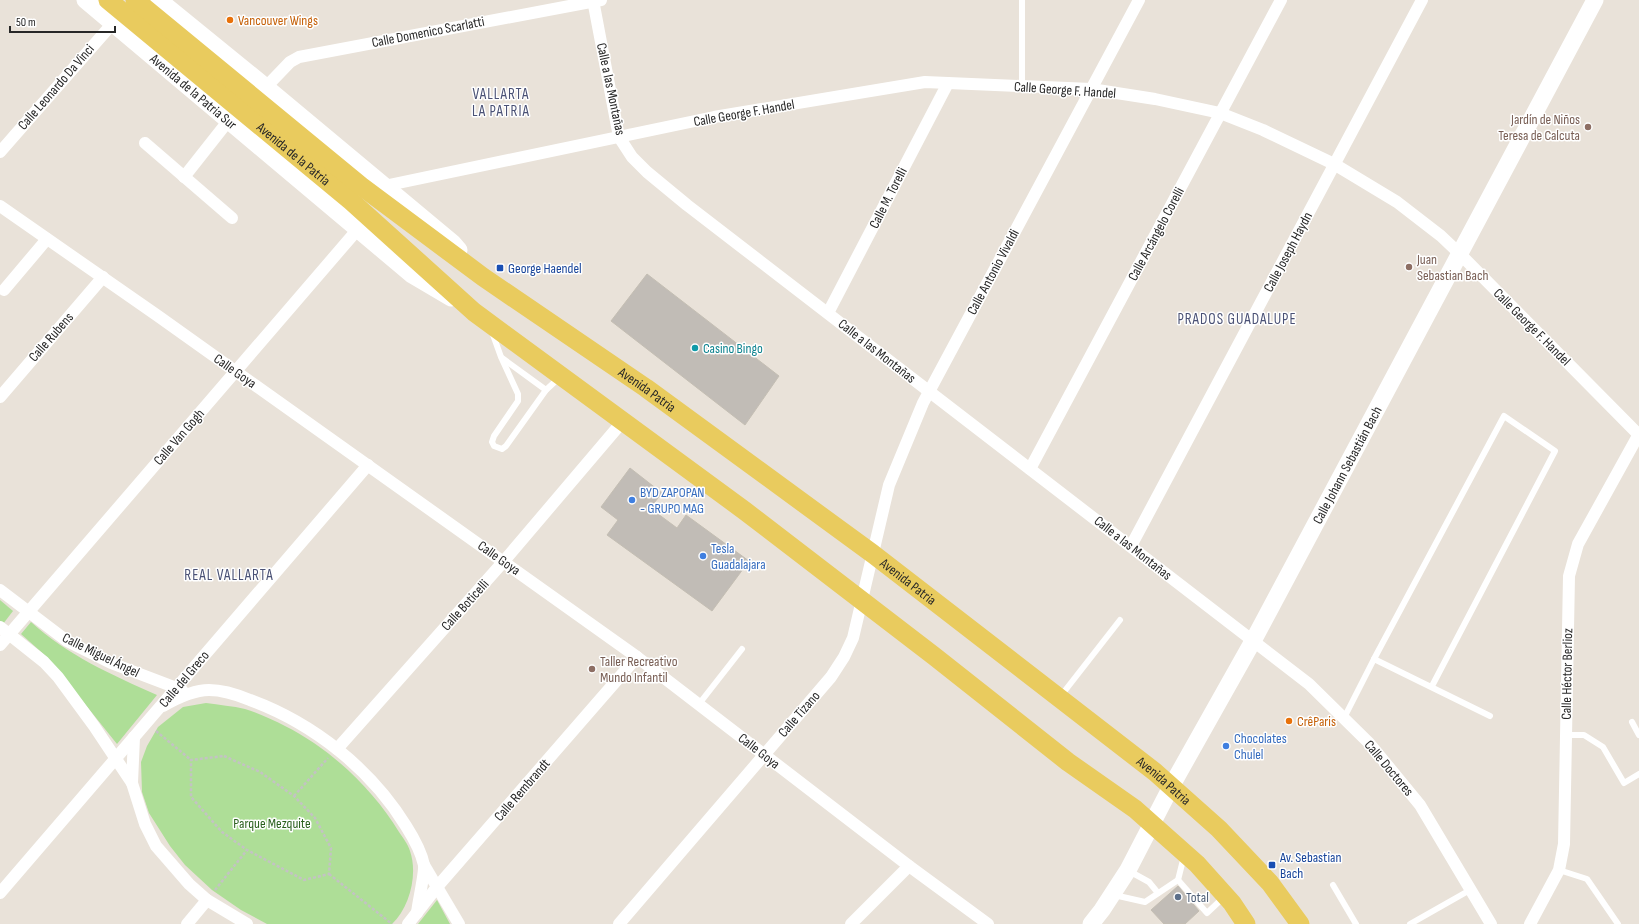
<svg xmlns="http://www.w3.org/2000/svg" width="1639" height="924" font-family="'Sofia Sans Condensed',sans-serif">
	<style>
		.green { fill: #aede97 }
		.building { fill: #c1bcb6; stroke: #c4beb3 }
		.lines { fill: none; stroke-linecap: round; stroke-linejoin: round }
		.path { stroke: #c3c3c3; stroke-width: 2.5; stroke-dasharray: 3 2; stroke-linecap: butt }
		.lane { stroke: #fff; stroke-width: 6 }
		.street { stroke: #fff; stroke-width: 12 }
		.secondary { stroke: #fff; stroke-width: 17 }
		.primary { stroke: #e9cb5e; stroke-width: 19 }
		.food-dot { fill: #e8710a; stroke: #fff; stroke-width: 1.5 }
		.education-dot { fill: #8d6e63; stroke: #fff; stroke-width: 1.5 }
		.transit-dot { fill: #1a4fb4; stroke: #fff; stroke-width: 1.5 }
		.culture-dot { fill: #0f9aa8; stroke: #fff; stroke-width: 1.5 }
		.shop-dot { fill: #3f7fe0; stroke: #fff; stroke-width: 1.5 }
		.service-dot { fill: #5c6f8a; stroke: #fff; stroke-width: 1.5 }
		.labels { text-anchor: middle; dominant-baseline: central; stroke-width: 3; stroke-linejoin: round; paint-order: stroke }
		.food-label { font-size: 14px; fill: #c56008; stroke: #fff; text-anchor: start }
		.street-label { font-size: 14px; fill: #272727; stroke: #fff }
		.education-label { font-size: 14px; fill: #785e54; stroke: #fff; text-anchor: start }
		.transit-label { font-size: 14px; fill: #164399; stroke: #fff; text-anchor: start }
		.culture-label { font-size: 14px; fill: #0d838f; stroke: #fff; text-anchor: start }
		.shop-label { font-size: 14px; fill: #366cbe; stroke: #fff; text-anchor: start }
		.park-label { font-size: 14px; fill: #295f1c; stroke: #fff }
		.service-label { font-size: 14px; fill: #4e5e75; stroke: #fff; text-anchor: start }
		.neighbourhood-label { font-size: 15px; letter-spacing: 1px; fill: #4a5175; stroke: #fff }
	</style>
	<rect width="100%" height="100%" fill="#e9e2d9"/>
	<g class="green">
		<path d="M0,600L13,611L3,624L0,622Z"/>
		<path d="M31,622C67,655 112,675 157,695L117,744L48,658L21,634Z"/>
		<path d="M206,703C219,705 233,706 245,709C258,713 273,720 285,726C331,749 373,789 399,832C403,838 408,844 410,851C418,874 410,907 392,924H267L241,910L212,890L185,865L170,846L149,813L142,792L141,762L147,746L158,727L183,707Z"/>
		<path d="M437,900L450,924H418Z"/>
	</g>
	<g class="building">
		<path d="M647,274L779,376L745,425L611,321Z"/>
		<path d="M630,468L662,493L650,508L677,528L686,515L749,561L712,611L607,535L618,520L601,507Z"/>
		<path d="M1178,886L1199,911L1185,924H1164L1151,910Z"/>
	</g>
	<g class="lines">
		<g class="path">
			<path d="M156,731L191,760"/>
			<path d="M224,756L260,772L294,796L315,818L331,848L329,874L304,880L247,850L222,832L191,797V760Z"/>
			<path d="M294,796L328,758"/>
			<path d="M329,874L392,924"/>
			<path d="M215,890L247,850"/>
		</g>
		<g class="lane">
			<path d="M1022,86V0"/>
			<path d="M492,332L501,357L518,394V401L494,436L492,442L494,446L502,449L506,446L546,390L560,377"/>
			<path d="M502,358L546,390"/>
			<path d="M1432,686L1555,451L1504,416L1374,659L1490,716"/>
			<path d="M1060,697L1120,620"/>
			<path d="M699,704L742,649"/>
			<path d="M1344,718L1374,659"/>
			<path d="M1632,722L1639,735"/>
			<path d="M1566,735H1584L1603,747L1624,783L1639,774"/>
			<path d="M1559,870L1587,879L1618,924"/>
			<path d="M1129,871L1149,882L1158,893"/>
			<path d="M1178,880L1207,913L1224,897"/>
			<path d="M1333,885L1356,924"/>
			<path d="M1114,895L1145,902L1178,880L1184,856"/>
			<path d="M1410,924L1470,890"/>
		</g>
		<g class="street">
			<path d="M593,0L619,137L632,157L647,172L687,205L1309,684L1369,743L1420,805L1491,924"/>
			<path d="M266,87L290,62L299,57L601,0"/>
			<path d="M145,143L232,218"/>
			<path d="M0,152L113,23"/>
			<path d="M184,177L229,120"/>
			<path d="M384,186L714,117L925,82L1091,89L1155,99L1220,113L1263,130L1334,164L1397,202L1441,236L1460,254L1639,435"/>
			<path d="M0,206L158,316L637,657L909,866L988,924"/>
			<path d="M4,290L47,239"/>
			<path d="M828,313L948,83"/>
			<path d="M0,397L103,277"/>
			<path d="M1030,469L1281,0"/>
			<path d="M1131,546L1422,0"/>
			<path d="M0,590L67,641L111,663L182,690"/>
			<path d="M0,627L44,662L58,677L94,726L132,783"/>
			<path d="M0,645L358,229"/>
			<path d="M163,706C177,698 193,690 209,690C223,690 238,695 250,700C313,723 371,769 406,826C413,837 421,851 424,865C425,873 418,902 417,913"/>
			<path d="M134,737L132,783L145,824L156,846L189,884L207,900L247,924"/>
			<path d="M337,749L504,561L623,421"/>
			<path d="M424,865L459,924"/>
			<path d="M0,893L368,465"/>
			<path d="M187,924L207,900"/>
			<path d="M408,924L437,887L637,657"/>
			<path d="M619,924L831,677L844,657L853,638L889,485L923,403L1139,0"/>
			<path d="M851,924L909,866"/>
			<path d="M1530,924L1559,870L1564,844L1569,576L1578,544L1639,434"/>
		</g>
		<g class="secondary">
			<path id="s1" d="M85,0L412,275L451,298"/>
			<path d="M159,0L266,87L453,243L459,250"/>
			<path id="s2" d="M1091,924L1102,910L1128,870L1172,785L1253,641L1595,0"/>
		</g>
		<g class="primary">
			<path id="s3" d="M108,0L351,201L474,312L745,511L934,656L1068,762L1135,809L1197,864L1232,903L1246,924"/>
			<path id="s4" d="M135,0L361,186L483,277L646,388L873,554L1155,772L1219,829L1270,883L1300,924"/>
		</g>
	</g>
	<g class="food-dot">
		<circle cx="230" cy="20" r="4"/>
		<circle cx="1289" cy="721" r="4"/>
	</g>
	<g class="education-dot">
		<circle cx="1588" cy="127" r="4"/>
		<circle cx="1409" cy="267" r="4"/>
		<circle cx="592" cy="669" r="4"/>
	</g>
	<g class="transit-dot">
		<rect x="496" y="264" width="8" height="8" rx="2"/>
		<rect x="1268" y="861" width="8" height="8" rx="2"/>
	</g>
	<circle class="culture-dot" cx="695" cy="348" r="4"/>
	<g class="shop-dot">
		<circle cx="632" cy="500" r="4"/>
		<circle cx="703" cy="556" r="4"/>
		<circle cx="1226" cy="746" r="4"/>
	</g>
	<circle class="service-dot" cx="1178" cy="897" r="4"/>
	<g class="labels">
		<g class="food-label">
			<text x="238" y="20">Vancouver Wings</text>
			<text x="1297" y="721">CrêParis</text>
		</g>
		<g class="street-label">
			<text transform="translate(428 32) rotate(-11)">Calle Domenico Scarlatti</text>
			<text transform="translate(56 87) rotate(-49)">Calle Leonardo Da Vinci</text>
			<text transform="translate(611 89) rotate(78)">Calle a las Montañas</text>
			<text transform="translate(1065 90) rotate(4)">Calle George F. Handel</text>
			<text stroke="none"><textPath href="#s1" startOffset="142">Avenida de la Patria Sur</textPath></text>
			<text transform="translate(744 113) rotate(-10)">Calle George F. Handel</text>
			<text stroke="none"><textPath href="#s3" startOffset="241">Avenida de la Patria</textPath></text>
			<text transform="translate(888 198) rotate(-63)">Calle M. Torelli</text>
			<text transform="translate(1156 234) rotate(-62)">Calle Arcángelo Corelli</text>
			<text transform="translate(1288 252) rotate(-62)">Calle Joseph Haydn</text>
			<text transform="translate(993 272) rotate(-62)">Calle Antonio Vivaldi</text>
			<text transform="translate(1532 327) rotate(45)">Calle George F. Handel</text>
			<text transform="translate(51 337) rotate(-49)">Calle Rubens</text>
			<text transform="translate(877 351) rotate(38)">Calle a las Montañas</text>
			<text transform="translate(235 371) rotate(35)">Calle Goya</text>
			<text stroke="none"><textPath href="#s4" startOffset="644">Avenida Patria</textPath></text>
			<text transform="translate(179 437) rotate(-49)">Calle Van Gogh</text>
			<text stroke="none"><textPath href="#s2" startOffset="526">Calle Johann Sebastián Bach</textPath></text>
			<text transform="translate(1133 548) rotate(38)">Calle a las Montañas</text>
			<text transform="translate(499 558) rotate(35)">Calle Goya</text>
			<text stroke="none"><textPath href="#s4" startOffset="968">Avenida Patria</textPath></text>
			<text transform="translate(465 605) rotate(-48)">Calle Boticelli</text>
			<text transform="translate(101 655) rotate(26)">Calle Miguel Ángel</text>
			<text transform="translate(1567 674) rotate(-89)">Calle Héctor Berlioz</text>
			<text transform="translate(184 679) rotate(-50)">Calle del Greco</text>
			<text transform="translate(799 714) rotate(-49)">Calle Tizano</text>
			<text transform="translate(759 751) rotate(38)">Calle Goya</text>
			<text transform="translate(1389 768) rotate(50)">Calle Doctores</text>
			<text stroke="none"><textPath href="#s4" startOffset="1292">Avenida Patria</textPath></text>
			<text transform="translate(522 790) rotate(-49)">Calle Rembrandt</text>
		</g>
		<g class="education-label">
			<text x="1580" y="119" text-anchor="end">Jardín de Niños<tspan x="1580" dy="16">Teresa de Calcuta</tspan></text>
			<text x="1417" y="259">Juan<tspan x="1417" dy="16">Sebastian Bach</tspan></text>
			<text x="600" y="661">Taller Recreativo<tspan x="600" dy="16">Mundo Infantil</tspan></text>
		</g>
		<g class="transit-label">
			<text x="508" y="268">George Haendel</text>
			<text x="1280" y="857">Av. Sebastian<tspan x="1280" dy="16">Bach</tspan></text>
		</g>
		<g class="culture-label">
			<text x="703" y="348">Casino Bingo</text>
		</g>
		<g class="shop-label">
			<text x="640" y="492">BYD ZAPOPAN<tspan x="640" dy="16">- GRUPO MAG</tspan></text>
			<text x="711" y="548">Tesla<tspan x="711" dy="16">Guadalajara</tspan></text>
			<text x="1234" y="738">Chocolates<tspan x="1234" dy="16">Chulel</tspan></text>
		</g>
		<g class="park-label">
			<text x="272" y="823">Parque Mezquite</text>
		</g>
		<g class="service-label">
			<text x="1186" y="897">Total</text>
		</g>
		<g class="neighbourhood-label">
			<text x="501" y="94">VALLARTA<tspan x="501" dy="17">LA PATRIA</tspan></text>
			<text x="1237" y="319">PRADOS GUADALUPE</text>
			<text x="229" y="575">REAL VALLARTA</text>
		</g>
	</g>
	<path d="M10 26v6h105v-6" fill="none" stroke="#272727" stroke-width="2"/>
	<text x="16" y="26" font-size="12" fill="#272727" stroke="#ffffff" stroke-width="3" paint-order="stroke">50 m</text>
</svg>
